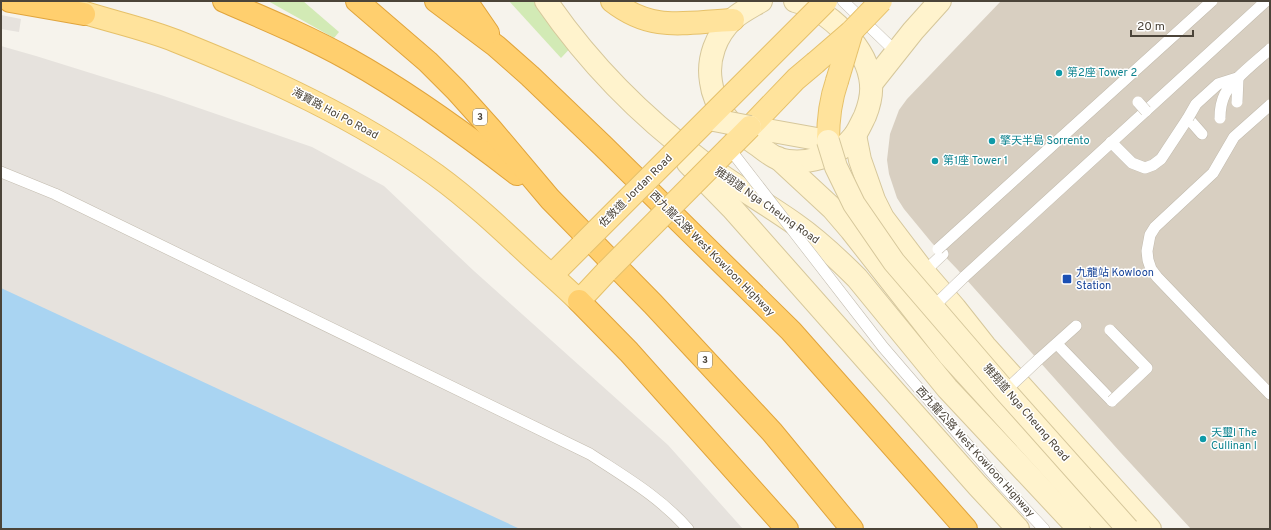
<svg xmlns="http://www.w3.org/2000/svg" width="1271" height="530" font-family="Overpass,'Noto Sans TC',sans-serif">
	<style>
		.industrial { fill: #e6e2dd }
		.green { fill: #d2eab5 }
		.water { fill: #a9d4f2 }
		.building { fill: #d8cfc1 }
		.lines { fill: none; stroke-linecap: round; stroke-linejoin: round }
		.lane-casing { stroke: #c2bbae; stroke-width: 12 }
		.secondary-casing { stroke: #d6c79b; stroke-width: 24 }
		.primary-casing { stroke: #e6c16a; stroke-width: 24 }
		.highway-casing { stroke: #e0a43c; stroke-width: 24 }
		.lane { stroke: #fff; stroke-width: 11 }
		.secondary { stroke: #fff3cd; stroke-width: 22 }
		.primary { stroke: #ffe39c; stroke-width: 22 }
		.highway { stroke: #ffcf6e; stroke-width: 22 }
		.lane-bridge-casing { stroke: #c2bbae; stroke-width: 12; stroke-linecap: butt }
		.secondary-bridge-casing { stroke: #d6c79b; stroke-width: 24; stroke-linecap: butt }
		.primary-bridge-casing { stroke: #e6c16a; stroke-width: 24; stroke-linecap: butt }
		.lane-bridge { stroke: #fff; stroke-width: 11 }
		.secondary-bridge { stroke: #fff3cd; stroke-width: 22 }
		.primary-bridge { stroke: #ffe39c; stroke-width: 22 }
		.culture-dot { fill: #0f9aa8; stroke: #fff; stroke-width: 1.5 }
		.transit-dot { fill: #1a4fb4; stroke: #fff; stroke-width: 1.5 }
		.labels { text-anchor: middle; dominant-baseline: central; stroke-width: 3; stroke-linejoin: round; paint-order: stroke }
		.shield { fill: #fff; stroke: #817c74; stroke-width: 1 }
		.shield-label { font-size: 10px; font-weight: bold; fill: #4b4439 }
		.culture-label { font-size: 11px; fill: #0d838f; stroke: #fff; text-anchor: start }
		.street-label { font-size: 11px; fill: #4b4439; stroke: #fff }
		.transit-label { font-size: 11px; fill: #164399; stroke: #fff; text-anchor: start }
	</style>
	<rect width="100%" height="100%" fill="#f6f3ec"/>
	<g class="industrial">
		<path d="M1,15L21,19L19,32L1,29Z"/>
		<path d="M1,46L36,56L161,95L312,147L384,186L474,271L668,445L743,529H72L1,494Z"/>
	</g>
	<g class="green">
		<path d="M268,1H303L339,32L334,38Z"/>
		<path d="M509,1H543L577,41L561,58Z"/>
	</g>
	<path class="water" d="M1,288L520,529H1Z"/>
	<path class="building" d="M1001,1H1270V529H1191L1121,453L957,269L932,243L904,209L897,198L889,174L887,160L890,134L899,110L907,99Z"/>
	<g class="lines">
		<defs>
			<g id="lane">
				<path d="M843,1L896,52"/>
				<path d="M1111,142L1132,163L1145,168L1153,165L1161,159L1188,118L1202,134"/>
				<path d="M1,172L55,194L590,454C625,477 660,497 688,529"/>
				<path d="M924,272L943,254"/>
				<path d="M964,277L1266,1"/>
				<path d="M1057,344L1112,401"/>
				<path d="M1230,353L1270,394"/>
				<path d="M1038,360L1076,326"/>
				<path d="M920,390L999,481L1044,529"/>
			</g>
			<g id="secondary">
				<path d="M546,1C588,62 641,116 700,160C730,183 764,202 795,224C818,240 838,259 857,278L947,388L1079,529"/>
				<path d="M761,1C751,7 741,12 733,19C716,35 707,59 711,82C714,107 733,129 753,142C761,147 770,156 779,159C804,166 839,157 855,135C859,129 862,122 865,116C869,106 872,95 871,84C868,48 829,10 795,1"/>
				<path d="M871,84L913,31L940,1"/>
				<path d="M750,127L828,141"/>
				<path d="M855,135L860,160L874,200L883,218L924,272L955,308L985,346L1150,529"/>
				<path d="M778,158L833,209L851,230L949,355L1107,529"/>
				<path d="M688,163L732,208L978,486L1018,529"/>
			</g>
			<g id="primary">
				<path d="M612,1C653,33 685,22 733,20"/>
				<path d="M67,7C103,20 141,27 176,41C267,77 357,118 436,175C469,199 500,228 530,256C546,271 563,285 579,301L607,271"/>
				<path d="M750,127L796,79L815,63"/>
				<path d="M828,141C828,120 830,101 837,81"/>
				<path d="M552,275L582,245"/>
			</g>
			<g id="highway">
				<path d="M10,1L84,14"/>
				<path d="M224,1C266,19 309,37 350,60C409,93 464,133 517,174"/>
				<path d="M357,1L428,62L456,90L491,129L550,199L653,304L772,432L852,529"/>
				<path d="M436,1L496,46L530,76L603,146L791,331L966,529"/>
				<path d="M466,1L488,33"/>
				<path d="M579,301L629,352L787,529"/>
			</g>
		</defs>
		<use href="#lane" class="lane-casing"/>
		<use href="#secondary" class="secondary-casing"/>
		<use href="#primary" class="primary-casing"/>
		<use href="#highway" class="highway-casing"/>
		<use href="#lane" class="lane"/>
		<use href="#secondary" class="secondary"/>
		<use href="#primary" class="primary"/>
		<use href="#highway" class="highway"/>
		<defs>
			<g id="lane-bridge">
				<path d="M1138,102L1146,111"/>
				<path d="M1237,102L1238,78"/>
				<path d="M1188,118L1196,104L1218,84L1237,78"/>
				<path d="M1220,118C1220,110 1221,102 1225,94C1233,79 1257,61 1270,49"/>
				<path d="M729,148L883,347L920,390"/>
				<path d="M938,249L1212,1"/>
				<path d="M933,307L964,277"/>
				<path d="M1110,330L1147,368L1112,401"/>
				<path d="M1230,353L1157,277L1151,269L1148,260L1147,251L1150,235L1155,227L1213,173L1234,137L1270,105"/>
				<path d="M1005,391L1038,360"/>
			</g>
			<g id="secondary-bridge">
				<path d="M709,119L750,127"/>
				<path d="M828,141L836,167L854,204L894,262L1005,391L1128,529"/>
			</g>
			<g id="primary-bridge">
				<path d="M815,63L852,31L881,1"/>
				<path d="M837,81L852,31"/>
				<path d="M582,245L826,1"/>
				<path d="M607,271L750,127"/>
			</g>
		</defs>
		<use href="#lane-bridge" class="lane-bridge-casing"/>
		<use href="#secondary-bridge" class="secondary-bridge-casing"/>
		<use href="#primary-bridge" class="primary-bridge-casing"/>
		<use href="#lane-bridge" class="lane-bridge"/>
		<use href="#secondary-bridge" class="secondary-bridge"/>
		<use href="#primary-bridge" class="primary-bridge"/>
	</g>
	<g class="culture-dot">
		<circle cx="1059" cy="73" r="4"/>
		<circle cx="992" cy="141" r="4"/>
		<circle cx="935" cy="161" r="4"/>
		<circle cx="1203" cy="439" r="4"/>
	</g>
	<rect class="transit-dot" x="1062" y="274" width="10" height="10" rx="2"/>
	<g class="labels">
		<g class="shield">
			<rect x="473" y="109" width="14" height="16" rx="3"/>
			<rect x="698" y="352" width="14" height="16" rx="3"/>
		</g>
		<g class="shield-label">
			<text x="480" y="117">3</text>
			<text x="705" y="360">3</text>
		</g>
		<g class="culture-label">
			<text x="1067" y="73">第2座 Tower 2</text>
			<text x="1000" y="141">擎天半島 Sorrento</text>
			<text x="943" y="161">第1座 Tower 1</text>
			<text x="1211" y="433">天璽I The<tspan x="1211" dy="13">Cullinan I</tspan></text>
		</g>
		<g class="street-label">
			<text transform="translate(335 114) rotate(28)">海寶路 Hoi Po Road</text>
			<text transform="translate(636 191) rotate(-45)">佐敦道 Jordan Road</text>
			<text transform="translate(767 206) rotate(35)">雅翔道 Nga Cheung Road</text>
			<text transform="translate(712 254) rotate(45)">西九龍公路 West Kowloon Highway</text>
			<text transform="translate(1026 413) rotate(49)">雅翔道 Nga Cheung Road</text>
			<text transform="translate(975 452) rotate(48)">西九龍公路 West Kowloon Highway</text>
		</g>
		<g class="transit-label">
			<text x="1076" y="273">九龍站 Kowloon<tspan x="1076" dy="13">Station</tspan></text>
		</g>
	</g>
	<rect width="1271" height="530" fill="none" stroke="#4b4439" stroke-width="4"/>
	<path d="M1131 30v6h62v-6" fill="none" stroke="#4b4439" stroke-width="2"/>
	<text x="1137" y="30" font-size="12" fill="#4b4439" stroke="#ffffff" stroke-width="3" paint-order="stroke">20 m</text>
</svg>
